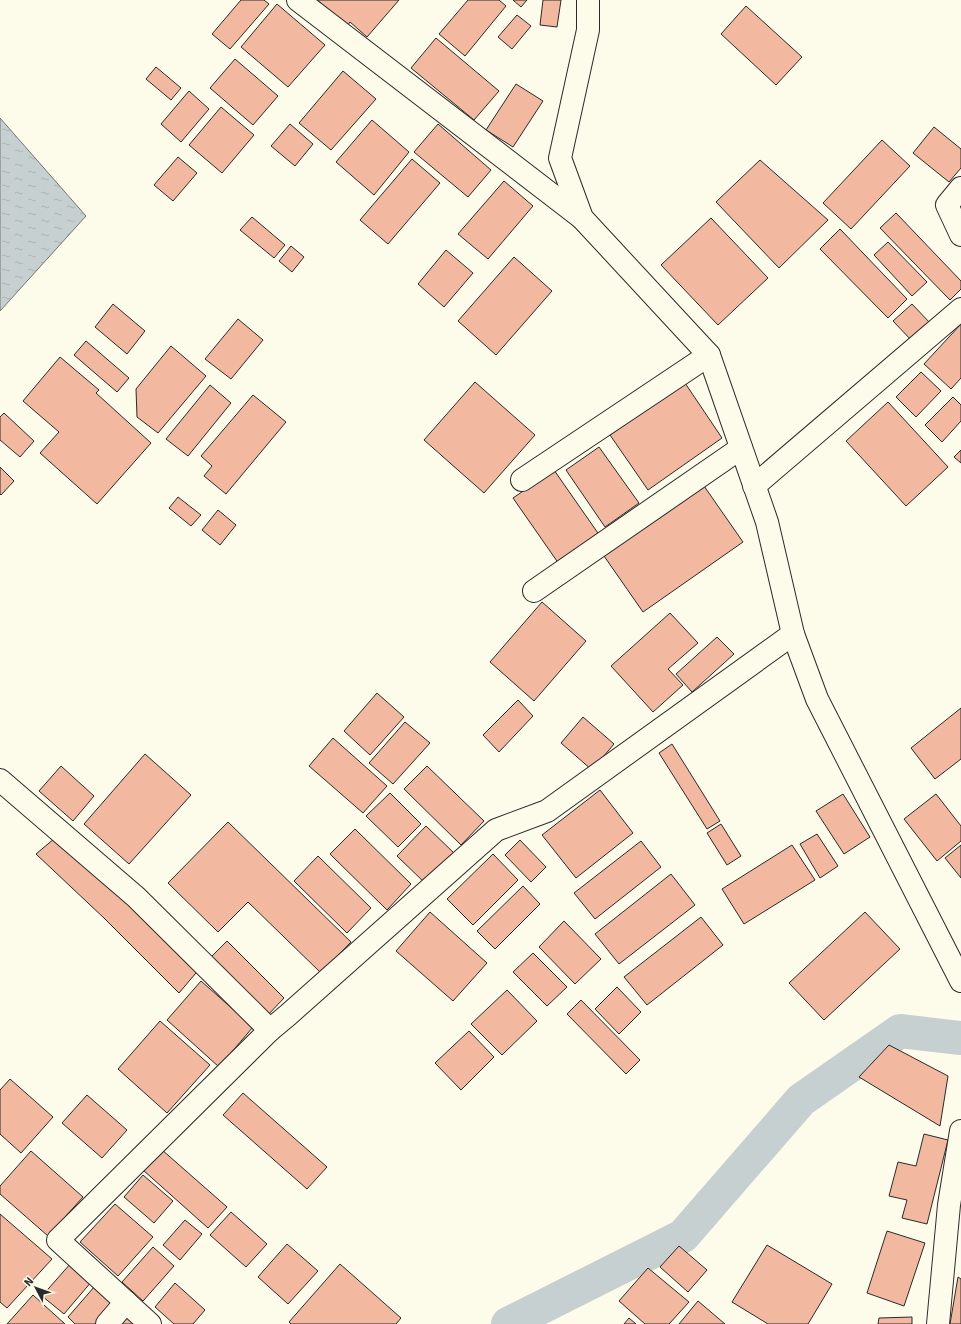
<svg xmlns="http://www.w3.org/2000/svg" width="961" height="1324" font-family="Signika,sans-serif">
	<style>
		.water { fill: url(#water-ripples); stroke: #74746e }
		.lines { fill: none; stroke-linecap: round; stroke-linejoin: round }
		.canal { stroke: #c7d0d0; stroke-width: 34 }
		.building { fill: #f2b8a0; stroke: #2b2b2b }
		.street-casing { stroke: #2b2b2b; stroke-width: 24 }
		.secondary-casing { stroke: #2b2b2b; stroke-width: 24 }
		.street { stroke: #fdfbea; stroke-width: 22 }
		.secondary { stroke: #fdfbea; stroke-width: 22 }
	</style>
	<defs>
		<pattern id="water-ripples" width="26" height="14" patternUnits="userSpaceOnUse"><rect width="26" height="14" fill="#c7d0d0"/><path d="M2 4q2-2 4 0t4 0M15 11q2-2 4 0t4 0" fill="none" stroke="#abb3b3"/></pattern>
	</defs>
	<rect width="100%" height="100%" fill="#fdfbea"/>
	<path class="water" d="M0,118L86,216L0,311Z"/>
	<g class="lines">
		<path class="canal" d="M508,1324L683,1236L801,1100L900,1031L961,1038"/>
	</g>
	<g class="building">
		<path d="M241,0H264L269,4L230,49L212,34Z"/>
		<path d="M317,0H399L367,37L350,22L347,26Z"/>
		<path d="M468,0H499L506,6L465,56L439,34Z"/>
		<path d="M513,0H527L521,7Z"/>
		<path d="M543,0H561L557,27L540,25Z"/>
		<path d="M277,4L325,45L288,87L241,47Z"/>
		<path d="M746,6L802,57L776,85L721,34Z"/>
		<path d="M517,15L531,26L512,49L498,37Z"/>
		<path d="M436,38L499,91L474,120L411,68Z"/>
		<path d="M235,59L278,96L253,125L210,88Z"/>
		<path d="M156,67L181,88L171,100L146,79Z"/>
		<path d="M343,71L376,99L331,150L299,123Z"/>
		<path d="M516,84L543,101L513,147L486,130Z"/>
		<path d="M189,91L209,109L181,142L161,124Z"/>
		<path d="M221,107L254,135L222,173L189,145Z"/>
		<path d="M372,120L409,152L374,195L336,162Z"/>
		<path d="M290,124L313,144L295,166L271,146Z"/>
		<path d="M438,124L491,170L468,197L414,152Z"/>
		<path d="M934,127L961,149V168L949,182L913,153Z"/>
		<path d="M882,140L910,166L851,229L823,203Z"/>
		<path d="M178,157L197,173L173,201L154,185Z"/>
		<path d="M412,159L440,183L388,244L360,220Z"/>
		<path d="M760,160L828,220L779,268L716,202Z"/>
		<path d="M504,181L533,206L488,259L458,234Z"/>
		<path d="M896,213L961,281V289L950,300L880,228Z"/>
		<path d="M252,217L285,245L274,258L240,230Z"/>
		<path d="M711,218L768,278L718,325L661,265Z"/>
		<path d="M840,229L907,299L888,318L820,249Z"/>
		<path d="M888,242L927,282L912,296L874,255Z"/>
		<path d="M291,246L304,257L292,272L279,261Z"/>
		<path d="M446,250L473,273L444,307L418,284Z"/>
		<path d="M514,257L552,291L496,355L458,321Z"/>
		<path d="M113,304L145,331L127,354L95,327Z"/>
		<path d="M912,304L931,324L913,342L893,321Z"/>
		<path d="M238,319L263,340L231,379L205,359Z"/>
		<path d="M961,324V378L951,389L924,364Z"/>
		<path d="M86,341L129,378L117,392L74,355Z"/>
		<path d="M171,346L206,376L158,433L137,417L136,389Z"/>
		<path d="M60,357L99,390L96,393L151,443L97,504L40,453L59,432L23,401Z"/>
		<path d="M921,372L941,391L916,417L896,397Z"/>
		<path d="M475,382L535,435L484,493L424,440Z"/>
		<path d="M685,383L722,438L648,490L610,435Z"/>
		<path d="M210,385L231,403L188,456L166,439Z"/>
		<path d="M253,395L286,422L226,494L204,476L212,466L201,456Z"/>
		<path d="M953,397L961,405V421L942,442L925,425Z"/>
		<path d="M888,402L948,467L906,506L846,441Z"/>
		<path d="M4,413L34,441L20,457L0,440V417Z"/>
		<path d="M599,447L639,503L605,527L566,470Z"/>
		<path d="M961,450V463L954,457Z"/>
		<path d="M0,467L14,481L1,495L0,494Z"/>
		<path d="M554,470L600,536L559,564L513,498Z"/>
		<path d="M704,486L743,542L643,612L604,556Z"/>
		<path d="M178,497L201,515L191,526L169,508Z"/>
		<path d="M218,510L236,525L220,545L202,530Z"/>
		<path d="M542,602L586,641L534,701L490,662Z"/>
		<path d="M670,613L698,643L668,669L683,685L653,712L611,666Z"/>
		<path d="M717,637L734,654L692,692L676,674Z"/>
		<path d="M377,693L404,717L370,755L344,731Z"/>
		<path d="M518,700L533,716L499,752L483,735Z"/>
		<path d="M961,708V759L935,779L911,748Z"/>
		<path d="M583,717L614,744L592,770L561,743Z"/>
		<path d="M405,722L430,743L393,784L369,763Z"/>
		<path d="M333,738L387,786L363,813L309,766Z"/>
		<path d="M672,744L720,821L707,829L659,753Z"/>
		<path d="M145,754L191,795L129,864L84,824Z"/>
		<path d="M61,766L94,796L73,821L39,791Z"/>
		<path d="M427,766L484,821L461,845L404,789Z"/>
		<path d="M600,790L633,833L576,878L542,835Z"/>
		<path d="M390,793L421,824L398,847L366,816Z"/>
		<path d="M843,794L870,837L844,854L816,811Z"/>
		<path d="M936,794L961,826V841L937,861L904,819Z"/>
		<path d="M228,822L351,942L321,973L248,902L218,932L168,883Z"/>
		<path d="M721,824L741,856L727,865L707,833Z"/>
		<path d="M426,826L455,854L426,884L397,856Z"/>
		<path d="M355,829L411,884L387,910L330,854Z"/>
		<path d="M817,834L838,866L820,878L800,844Z"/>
		<path d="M55,838L201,967L179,993L105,919L36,854Z"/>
		<path d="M520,840L546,867L531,882L505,855Z"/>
		<path d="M641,841L661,867L595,919L574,893Z"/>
		<path d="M792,845L815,880L744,924L722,889Z"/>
		<path d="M961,845V878L945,858Z"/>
		<path d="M493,854L518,880L473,925L447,899Z"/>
		<path d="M318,856L371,908L347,933L294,881Z"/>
		<path d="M671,874L695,905L619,964L595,934Z"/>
		<path d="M523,886L540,904L495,949L477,931Z"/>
		<path d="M430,912L487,963L453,1001L396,951Z"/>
		<path d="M865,912L900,949L824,1020L789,983Z"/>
		<path d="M701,917L723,945L647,1005L624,977Z"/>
		<path d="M564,921L601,959L575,984L539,947Z"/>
		<path d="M227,941L284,998L266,1017L208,960Z"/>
		<path d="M533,953L567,987L547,1006L513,972Z"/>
		<path d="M201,981L253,1027L219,1067L167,1020Z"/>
		<path d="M617,987L641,1012L619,1034L595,1009Z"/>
		<path d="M507,990L537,1021L502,1055L471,1024Z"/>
		<path d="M581,1000L640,1060L626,1074L567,1014Z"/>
		<path d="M160,1021L210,1065L167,1113L118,1069Z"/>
		<path d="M469,1031L494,1057L461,1090L435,1063Z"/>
		<path d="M889,1045L948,1076L940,1126L859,1077Z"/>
		<path d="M10,1079L53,1117L21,1153L0,1134V1090Z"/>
		<path d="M243,1093L327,1167L307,1189L223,1115Z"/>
		<path d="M87,1095L127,1130L102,1158L62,1123Z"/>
		<path d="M924,1134L948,1140L927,1224L902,1218L907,1200L889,1196L898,1162L916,1166Z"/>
		<path d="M161,1149L227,1207L208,1228L143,1170Z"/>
		<path d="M31,1151L83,1197L48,1236L0,1194V1186Z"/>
		<path d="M143,1175L173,1201L154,1223L124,1197Z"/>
		<path d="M115,1204L153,1237L118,1276L80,1242Z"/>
		<path d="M231,1212L267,1244L246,1267L210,1235Z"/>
		<path d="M0,1214L52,1259L7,1308L0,1302Z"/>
		<path d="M185,1220L202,1234L180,1260L163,1245Z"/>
		<path d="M887,1231L925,1243L904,1306L867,1293Z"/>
		<path d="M287,1244L318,1271L288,1304L258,1277Z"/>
		<path d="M767,1245L832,1284L808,1324H768L732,1302Z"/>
		<path d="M679,1246L707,1270L688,1292L660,1267Z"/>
		<path d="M153,1247L174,1266L143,1301L122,1282Z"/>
		<path d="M71,1263L92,1281L64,1314L42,1296Z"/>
		<path d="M340,1264L401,1318L396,1324H291L289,1322Z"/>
		<path d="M648,1268L689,1302L669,1324H645L619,1301Z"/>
		<path d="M958,1277L961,1279V1324H950Z"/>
		<path d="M175,1283L205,1310L193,1324H174L155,1307Z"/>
		<path d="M95,1286L117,1305L100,1324H75L68,1317Z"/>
		<path d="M33,1295L65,1324H7Z"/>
		<path d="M698,1301L725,1324H679Z"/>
		<path d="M125,1313L139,1324H116Z"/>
		<path d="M912,1317V1324H878L879,1318Z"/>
		<path d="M629,1318L636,1324H624Z"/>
	</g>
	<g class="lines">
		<defs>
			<g id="street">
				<path d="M298,0L582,218"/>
				<path d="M961,188L947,205L961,235"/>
				<path d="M522,480L709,355"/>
				<path d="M754,486L961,309"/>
				<path d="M534,591L741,448"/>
				<path d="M0,780L136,897L270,1030"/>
				<path d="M107,1324L126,1302"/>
				<path d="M150,1324L58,1240L270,1030L288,1015L496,830L547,811L793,634"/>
			</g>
			<g id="secondary">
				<path d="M588,0V30L560,158L582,218L709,355L767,522L793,634L817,699L961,981"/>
				<path d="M938,1324L949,1205L961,1131"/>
			</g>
		</defs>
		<use href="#street" class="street-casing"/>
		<use href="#secondary" class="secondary-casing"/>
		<use href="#street" class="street"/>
		<use href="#secondary" class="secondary"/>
	</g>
	<g transform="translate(36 1288) rotate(311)" stroke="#fdfbea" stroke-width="3" paint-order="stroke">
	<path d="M0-3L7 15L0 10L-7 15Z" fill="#2b2b2b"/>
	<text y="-6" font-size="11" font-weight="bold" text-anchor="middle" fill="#2b2b2b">N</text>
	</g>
</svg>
